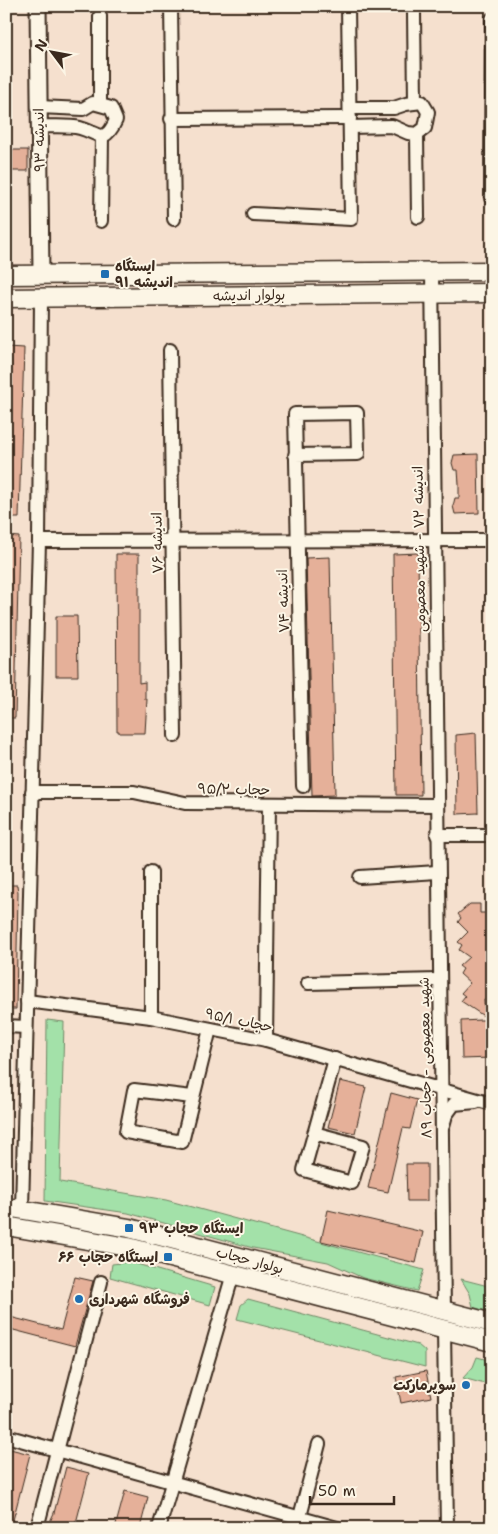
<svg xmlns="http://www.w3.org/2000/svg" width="498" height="1534" font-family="'Shantell Sans','Playpen Sans Arabic',sans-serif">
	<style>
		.green { fill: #a3e1a9; stroke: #6f8664 }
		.building { fill: #e5b099; stroke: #3b2a1e }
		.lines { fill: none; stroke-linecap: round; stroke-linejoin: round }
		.minor-casing { stroke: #3b2a1e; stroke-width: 16 }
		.tertiary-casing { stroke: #3b2a1e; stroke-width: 19 }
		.secondary-casing { stroke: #3b2a1e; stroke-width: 21 }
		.minor { stroke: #fcf5e5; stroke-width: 12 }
		.tertiary { stroke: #fcf5e5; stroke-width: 15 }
		.secondary { stroke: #fcf5e5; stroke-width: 18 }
		.poi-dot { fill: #1f6fb2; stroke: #fcf5e5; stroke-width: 2 }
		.labels { text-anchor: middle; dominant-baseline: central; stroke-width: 4; stroke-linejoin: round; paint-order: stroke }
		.street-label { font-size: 14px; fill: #3b2a1e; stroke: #fcf5e5 }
		.poi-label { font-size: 14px; font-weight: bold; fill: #3b2a1e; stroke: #fcf5e5; text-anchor: start }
	</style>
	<rect width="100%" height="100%" fill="#f5e0ce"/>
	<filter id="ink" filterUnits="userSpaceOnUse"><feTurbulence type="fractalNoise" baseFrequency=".02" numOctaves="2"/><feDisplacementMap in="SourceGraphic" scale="10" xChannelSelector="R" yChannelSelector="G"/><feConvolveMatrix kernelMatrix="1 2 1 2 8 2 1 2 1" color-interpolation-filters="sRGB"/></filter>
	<g filter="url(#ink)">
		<g class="green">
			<path d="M47,1020L64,1022L60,1182L166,1200L424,1270L417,1291L363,1278L328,1262L253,1248L128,1213L45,1201Z"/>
			<path d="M130,1262L215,1287L210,1305L110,1277L112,1264Z"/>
			<path d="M461,1279L492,1287V1313L473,1307L470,1294Z"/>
			<path d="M248,1299L418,1345L425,1351V1367L237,1319L241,1305Z"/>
			<path d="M477,1357L492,1361V1386L463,1378L473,1367Z"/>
		</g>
		<g class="building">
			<rect x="6" y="150" width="22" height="21"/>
			<path d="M6,347L24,348L19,518H6Z"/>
			<path d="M478,454L479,513L455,514L453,506L455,498H459V484L458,470H454L452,463L454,455Z"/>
			<path d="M6,536L19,537L15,718H6Z"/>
			<path d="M418,553L421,795H396L393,554Z"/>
			<path d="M116,554H139V683L145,682V699H147L145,733H119V731H117Z"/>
			<path d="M330,557L335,795L312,796L306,558Z"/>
			<path d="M56,616H77L78,676H56Z"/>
			<path d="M476,733L478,813L457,814L456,735Z"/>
			<path d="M6,885H17L18,892L16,1009H6Z"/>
			<path d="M470,904H480V913H492V1000H484L485,1017L461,1001L465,996L461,993L470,983L460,974L463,969L459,966L469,957L459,950L462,945L458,942L468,932L458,922L461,918L458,914Z"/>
			<path d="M481,1020H492V1058L462,1059L461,1021Z"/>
			<path d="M340,1081L366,1087L355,1133L328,1127Z"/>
			<path d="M391,1093L417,1100L410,1129L403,1128L388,1192L368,1188Z"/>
			<path d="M406,1164H427V1201H407Z"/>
			<path d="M328,1210L423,1232L416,1263L321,1241Z"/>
			<path d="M75,1277L93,1281L75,1346L6,1328V1316L61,1330Z"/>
			<path d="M426,1371L431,1397L401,1403L396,1377Z"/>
			<path d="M6,1448L30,1454L11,1528H6Z"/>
			<path d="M66,1467L89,1473L77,1519L72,1528H47L54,1513Z"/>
			<path d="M125,1491L148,1497L140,1528H115Z"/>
		</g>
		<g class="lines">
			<defs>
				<g id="minor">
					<path d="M171,6L174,219"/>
					<path d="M414,13L415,102"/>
					<path d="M100,16V104"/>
					<path d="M39,107L83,109L93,103L111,108L116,120C104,146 99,133 80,128C68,125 52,127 39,126"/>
					<path d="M350,108H394L406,104L422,102L428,112L425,128L417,134L408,133L392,126L350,127"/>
					<path d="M171,119L350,118"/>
					<path d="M417,134L418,217"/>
					<path d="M491,198L492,19"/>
					<path d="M253,214L351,219L348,6"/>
					<path d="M101,221L102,136"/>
					<path d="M432,271L444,1311"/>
					<path d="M170,350L175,736"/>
					<path d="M295,455L358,454L357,413L295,414L303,786"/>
					<path d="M39,541L492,540"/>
					<path d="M32,792H134L185,803L436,805"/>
					<path d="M437,835H492"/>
					<path d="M360,877L437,872"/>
					<path d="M308,983L439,980"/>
					<path d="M27,1001L151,1017L266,1040L492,1104"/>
					<path d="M151,1017V872"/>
					<path d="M6,1026L26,1027"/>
					<path d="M266,1040L269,805"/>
					<path d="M192,1097L134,1090L126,1132L182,1142L210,1029"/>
					<path d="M443,1126L446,1115L454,1104L476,1102"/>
					<path d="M314,1133L363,1146L352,1183L304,1170L335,1059"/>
					<path d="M22,1209L39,541L41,298"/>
					<path d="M444,1330L447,1528"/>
					<path d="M6,1436L337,1528"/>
					<path d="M37,1528L101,1282"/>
					<path d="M159,1528L233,1274"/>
					<path d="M297,1528L319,1444"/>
				</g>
				<path id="tertiary" d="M38,6L41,274"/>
				<g id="secondary">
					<path d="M6,275L492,271"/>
					<path d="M6,298L492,293"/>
					<path d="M6,1207L129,1228L492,1323"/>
					<path d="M6,1226L128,1247L492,1342"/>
				</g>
			</defs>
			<use href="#minor" class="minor-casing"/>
			<use href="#tertiary" class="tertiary-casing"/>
			<use href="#secondary" class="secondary-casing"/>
			<use href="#minor" class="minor"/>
			<use href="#tertiary" class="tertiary"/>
			<use href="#secondary" class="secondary"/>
		</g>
	</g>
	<g class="poi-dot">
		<rect x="100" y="269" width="10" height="10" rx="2.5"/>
		<rect x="124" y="1223" width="10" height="10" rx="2.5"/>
		<rect x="163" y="1252" width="10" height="10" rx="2.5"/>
		<circle cx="79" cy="1299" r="5"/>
		<circle cx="466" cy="1385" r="5"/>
	</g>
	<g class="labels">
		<g class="street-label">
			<text transform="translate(39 140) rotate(-91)">اندیشه ۹۳</text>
			<text transform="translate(249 295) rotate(-1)">بولوار اندیشه</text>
			<text transform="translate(157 543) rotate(-91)">اندیشه ۷۶</text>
			<text transform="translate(419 549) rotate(-91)">اندیشه ۷۲ - شهید معصومی</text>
			<text transform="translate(283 601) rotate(-92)">اندیشه ۷۴</text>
			<text transform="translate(234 789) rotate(1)">حجاب ۹۵/۲</text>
			<text transform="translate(239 1020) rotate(12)">حجاب ۹۵/۱</text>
			<text transform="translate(425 1058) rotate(-91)">شهید معصومی - حجاب ۸۹</text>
			<text transform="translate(250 1260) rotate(15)">بولوار حجاب</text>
		</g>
		<g class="poi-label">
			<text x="115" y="266">ایستگاه<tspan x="115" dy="16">اندیشه ۹۱</tspan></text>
			<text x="139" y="1228">ایستگاه حجاب ۹۳</text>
			<text x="158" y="1257" text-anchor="end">ایستگاه حجاب ۶۶</text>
			<text x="89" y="1299">فروشگاه شهرداری</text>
			<text x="456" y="1385" text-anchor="end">سوپرمارکت</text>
		</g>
	</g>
	<rect width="498" height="1534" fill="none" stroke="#fcf5e5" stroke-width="25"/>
	<rect x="12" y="12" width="473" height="1509" fill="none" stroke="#3b2a1e" stroke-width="2" filter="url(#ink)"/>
	<g transform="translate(52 52) rotate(302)" stroke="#fcf5e5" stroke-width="4" paint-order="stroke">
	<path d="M0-4L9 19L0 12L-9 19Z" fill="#3b2a1e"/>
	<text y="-8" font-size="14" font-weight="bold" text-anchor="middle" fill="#3b2a1e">N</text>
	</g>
	<path d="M310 1496v8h84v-8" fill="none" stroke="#3b2a1e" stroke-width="2.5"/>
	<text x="318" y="1496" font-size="15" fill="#3b2a1e" stroke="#fcf5e5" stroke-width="4" paint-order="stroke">50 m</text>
</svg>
